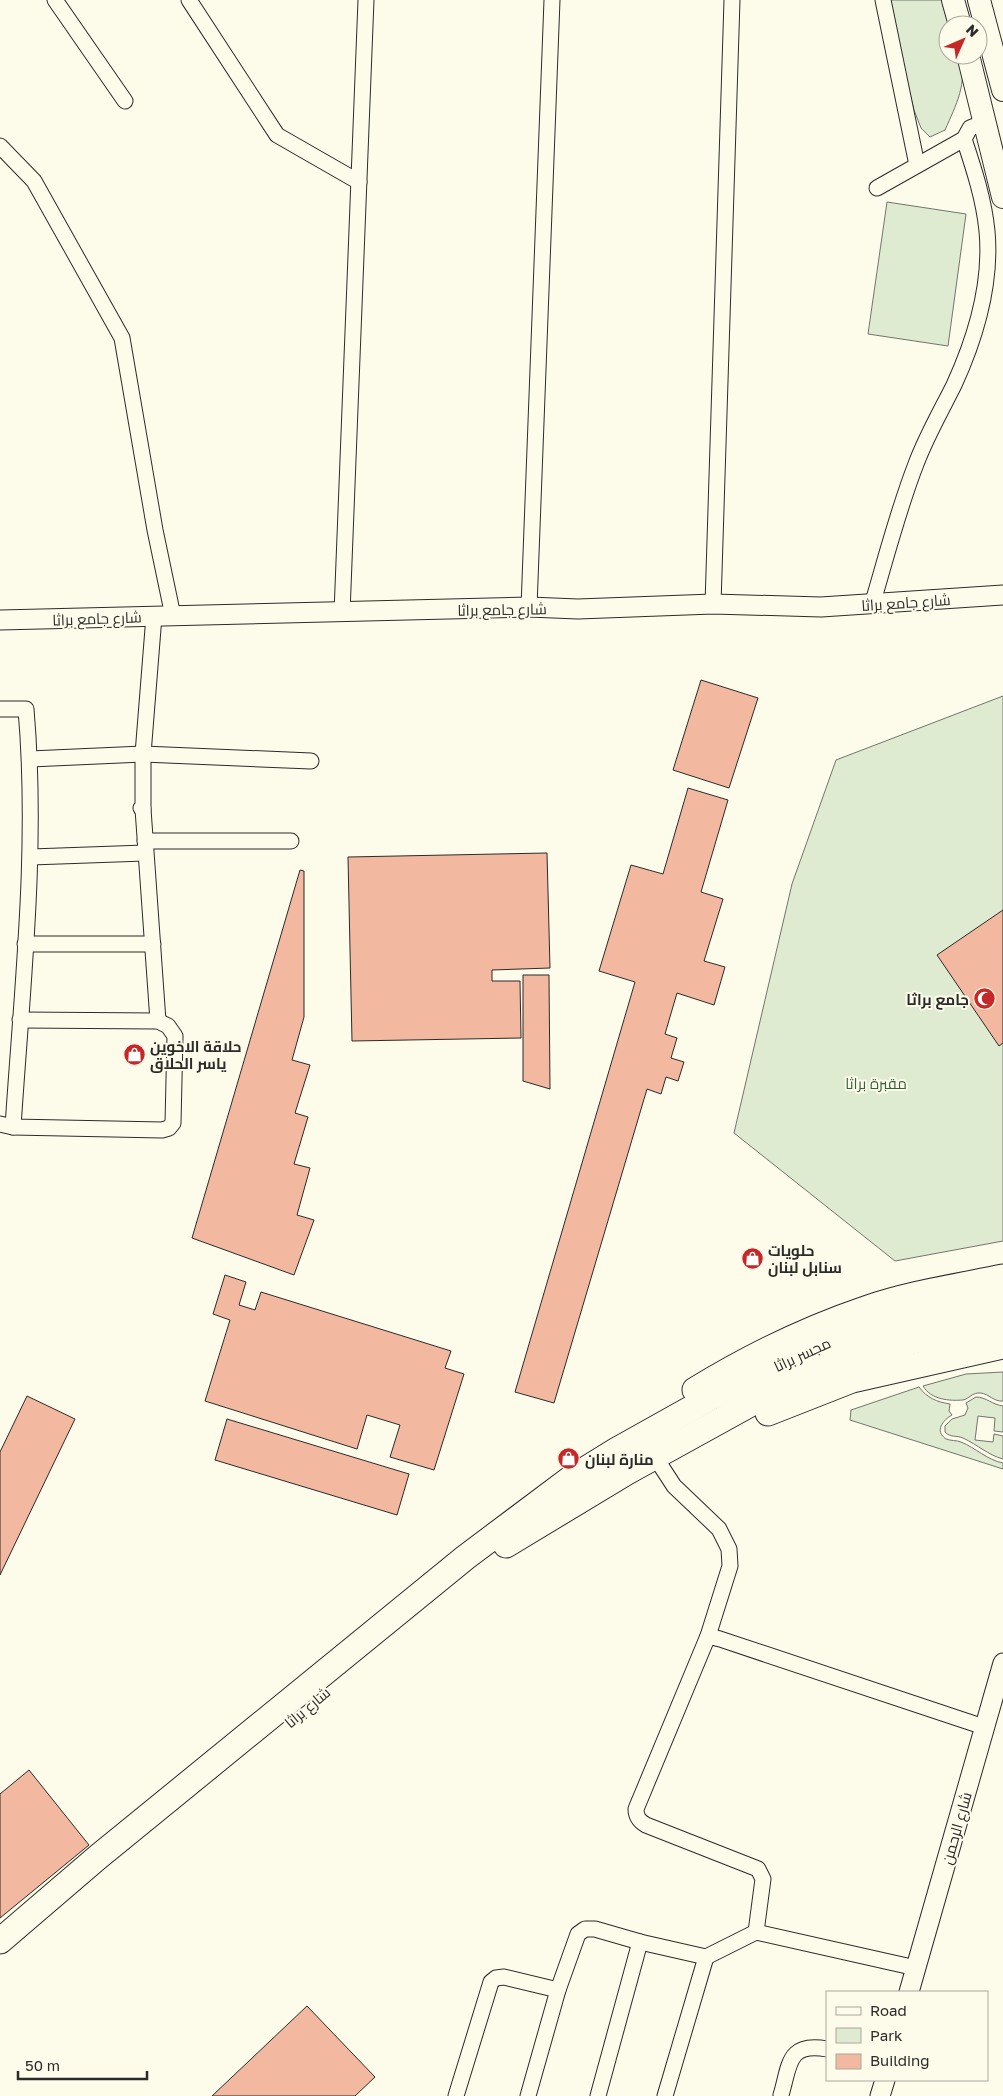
<svg xmlns="http://www.w3.org/2000/svg" width="1003" height="2096" font-family="'Golos Text',Cairo,sans-serif">
	<style>
		.green { fill: #deebd1; stroke: #74746e }
		.building { fill: #f2b8a0; stroke: #2b2b2b }
		.lines { fill: none; stroke-linecap: round; stroke-linejoin: round }
		.minor-casing { stroke: #2b2b2b; stroke-width: 17 }
		.tertiary-casing { stroke: #2b2b2b; stroke-width: 21 }
		.secondary-casing { stroke: #2b2b2b; stroke-width: 24 }
		.primary-casing { stroke: #2b2b2b; stroke-width: 27 }
		.minor { stroke: #fdfbea; stroke-width: 15 }
		.tertiary { stroke: #fdfbea; stroke-width: 19 }
		.secondary { stroke: #fdfbea; stroke-width: 22 }
		.primary { stroke: #fdfbea; stroke-width: 25 }
		.labels { text-anchor: middle; dominant-baseline: central; stroke-width: 4; stroke-linejoin: round; paint-order: stroke }
		.street-label { font-size: 15px; fill: #2b2b2b; stroke: #fdfbea }
		.poi-label { font-size: 15px; font-weight: bold; fill: #2b2b2b; stroke: #fdfbea; text-anchor: start }
		.park-label { font-size: 15px; fill: #34623c; stroke: #fdfbea }
	</style>
	<rect width="100%" height="100%" fill="#fdfbea"/>
	<g class="green">
		<path d="M887,0H946L952,25H948V55H960C968,83 956,105 945,130L930,137L921,128L914,110Z"/>
		<path d="M887,202L966,214L948,346L868,334Z"/>
		<path d="M1003,696V1241L895,1261L734,1133L792,884L836,760Z"/>
		<path d="M1003,1372V1401C994,1402 989,1394 981,1393C972,1392 969,1399 963,1400C950,1401 931,1400 923,1386L966,1374Z"/>
		<path d="M919,1387C927,1398 937,1402 950,1404L949,1411L952,1415C943,1420 934,1431 946,1439C951,1441 956,1440 961,1442C976,1448 987,1460 1003,1463V1469L850,1420L851,1410Z"/>
		<path d="M976,1397C986,1397 993,1405 1003,1406V1432L994,1431L995,1418L978,1416L975,1440L993,1442L994,1434L1003,1436V1459C988,1455 978,1445 963,1438C956,1435 951,1438 945,1432V1426L952,1419L965,1415L968,1408L966,1403Z"/>
	</g>
	<g class="building">
		<path d="M701,680L758,698L729,788L673,770Z"/>
		<path d="M688,788L728,800L701,892L723,899L704,961L725,967L714,1005L677,993L665,1034L677,1038L671,1058L684,1062L678,1081L666,1077L661,1094L647,1089L554,1403L515,1392L635,982L599,971L631,865L663,874Z"/>
		<path d="M547,853L550,968L492,970V981H520L521,1038L352,1041L348,857Z"/>
		<path d="M300,870L304,871V1017L292,1060L310,1065L295,1113L308,1117L294,1164L310,1168L297,1215L314,1220L294,1275L192,1238Z"/>
		<path d="M1003,910V1043L999,1046L937,955Z"/>
		<path d="M523,975H549L550,1089L523,1081Z"/>
		<path d="M225,1275L246,1282L239,1305L255,1310L261,1292L451,1351L445,1368L464,1374L434,1470L390,1457L400,1425L367,1415L357,1449L205,1401L230,1320L213,1314Z"/>
		<path d="M27,1396L75,1419L0,1575V1452Z"/>
		<path d="M227,1419L409,1474L397,1515L215,1460Z"/>
		<path d="M29,1770L89,1845L0,1918V1794Z"/>
		<path d="M307,2006L375,2077L355,2096H212Z"/>
	</g>
	<g class="lines">
		<defs>
			<g id="minor">
				<path d="M55,0L125,101"/>
				<path d="M189,0L277,135L359,182"/>
				<path d="M883,0L917,165"/>
				<path d="M0,146L34,181L122,338L155,530L173,616"/>
				<path d="M877,188L964,139"/>
				<path d="M713,604L732,0"/>
				<path d="M872,605C886,558 898,510 916,464C926,437 941,411 954,385C976,337 992,285 987,231C984,200 974,169 964,139L970,128L985,122"/>
				<path d="M529,607L552,0"/>
				<path d="M342,613L366,0"/>
				<path d="M0,709H26C38,848 22,988 13,1127"/>
				<path d="M30,759L143,754L311,761"/>
				<path d="M141,808L143,809V754L154,616"/>
				<path d="M143,809L158,1021"/>
				<path d="M145,841H291"/>
				<path d="M31,857L145,853"/>
				<path d="M25,944H153"/>
				<path d="M0,1124L13,1127L162,1130L169,1128L173,1123L175,1036L168,1026L158,1021L20,1020"/>
				<path d="M661,1466L674,1486L719,1529L729,1549L730,1566L708,1636"/>
				<path d="M756,1932L763,1879L758,1869L646,1825C639,1821 636,1817 636,1809L708,1636L720,1639L984,1727"/>
				<path d="M781,2095C790,2065 787,2042 827,2049"/>
				<path d="M456,2096L491,1982L496,1978L504,1977L558,1990"/>
				<path d="M528,2096L558,1990L578,1934L585,1929H595L640,1942L706,1957L756,1932L916,1968"/>
				<path d="M598,2096L640,1942"/>
				<path d="M665,2096L706,1957"/>
			</g>
			<g id="tertiary">
				<path d="M0,620L529,607L578,609L713,604L821,607L1003,595"/>
				<path d="M909,1992L1003,1663"/>
				<path d="M880,2096L885,2080"/>
			</g>
			<g id="secondary">
				<path d="M953,0L960,25"/>
				<path d="M979,0L1003,90"/>
				<path d="M968,55L1003,197"/>
			</g>
			<g id="primary">
				<path d="M695,1390C749,1357 806,1329 865,1309C907,1294 959,1286 1003,1277"/>
				<path d="M768,1413L852,1380L1003,1346"/>
				<path d="M506,1545L627,1472L763,1397L839,1360L914,1341L1003,1323"/>
				<path d="M0,1941L98,1857L466,1557L570,1479L617,1450L710,1398L843,1336L917,1317L1003,1300"/>
			</g>
		</defs>
		<use href="#minor" class="minor-casing"/>
		<use href="#tertiary" class="tertiary-casing"/>
		<use href="#secondary" class="secondary-casing"/>
		<use href="#primary" class="primary-casing"/>
		<use href="#minor" class="minor"/>
		<use href="#tertiary" class="tertiary"/>
		<use href="#secondary" class="secondary"/>
		<use href="#primary" class="primary"/>
	</g>
	<defs>
		<symbol id="mosque-disc" viewBox="-11 -11 22 22"><circle r="9.5" fill="#c62828" stroke="#fdfbea"/><path d="M3.5-4.9A6 6 0 1 0 3.5 4.9A5 5 0 1 1 3.5-4.9Z" fill="#fff"/></symbol>
		<symbol id="shop-disc" viewBox="-11 -11 22 22"><circle r="9.5" fill="#c62828" stroke="#fdfbea"/><path d="M-5-2.5h2.3a2.7 3.5 0 0 1 5.4 0H5L5.5 6h-11ZM-1.5-2.5h3a1.5 2.3 0 0 0-3 0Z" fill="#fff"/></symbol>
	</defs>
	<g fill-rule="evenodd">
		<use href="#mosque-disc" x="972" y="986" width="25" height="25"/>
		<use href="#shop-disc" x="122" y="1042" width="25" height="25"/>
		<use href="#shop-disc" x="740" y="1246" width="25" height="25"/>
		<use href="#shop-disc" x="556" y="1446" width="25" height="25"/>
	</g>
	<g class="labels">
		<g class="street-label">
			<text transform="translate(906 602) rotate(-4)">شارع جامع براثا</text>
			<text transform="translate(502 609) rotate(-1)">شارع جامع براثا</text>
			<text transform="translate(97 618) rotate(-2)">شارع جامع براثا</text>
			<text transform="translate(802 1354) rotate(-25)">مجسر براثا</text>
			<text transform="translate(307 1707) rotate(-40)">شارع براثا</text>
			<text transform="translate(956 1828) rotate(-74)">شارع الرحمن</text>
		</g>
		<g class="poi-label">
			<text x="969" y="999" text-anchor="end">جامع براثا</text>
			<text x="150" y="1046">حلاقة الاخوين<tspan x="150" dy="17">ياسر الحلاق</tspan></text>
			<text x="768" y="1250">حلويات<tspan x="768" dy="17">سنابل لبنان</tspan></text>
			<text x="585" y="1459">منارة لبنان</text>
		</g>
		<g class="park-label">
			<text x="876" y="1083">مقبرة براثا</text>
		</g>
	</g>
	<rect x="826" y="1991" width="162" height="90" fill="#fdfbea" stroke="#a9a89e"/>
	<rect x="836" y="2007" width="25" height="8" fill="#fdfbea" stroke="#a9a89e"/>
	<text x="870" y="2016" font-size="15" fill="#2b2b2b">Road</text>
	<rect x="836" y="2028" width="25" height="15" fill="#deebd1" stroke="#a9a89e"/>
	<text x="870" y="2041" font-size="15" fill="#2b2b2b">Park</text>
	<rect x="836" y="2054" width="25" height="15" fill="#f2b8a0" stroke="#a9a89e"/>
	<text x="870" y="2066" font-size="15" fill="#2b2b2b">Building</text>
	<g transform="translate(963 40) rotate(45)"><circle r="24" fill="#fdfbea" stroke="#a9a89e"/>
	<path d="M0-4L9 19L0 12L-9 19Z" fill="#c62828"/>
	<text y="-8" font-size="14" font-weight="bold" text-anchor="middle" fill="#2b2b2b">N</text>
	</g>
	<path d="M18 2071v8h129v-8" fill="none" stroke="#2b2b2b" stroke-width="2.5"/>
	<text x="25" y="2071" font-size="15" fill="#2b2b2b" stroke="#fdfbea" stroke-width="4" paint-order="stroke">50 m</text>
</svg>
